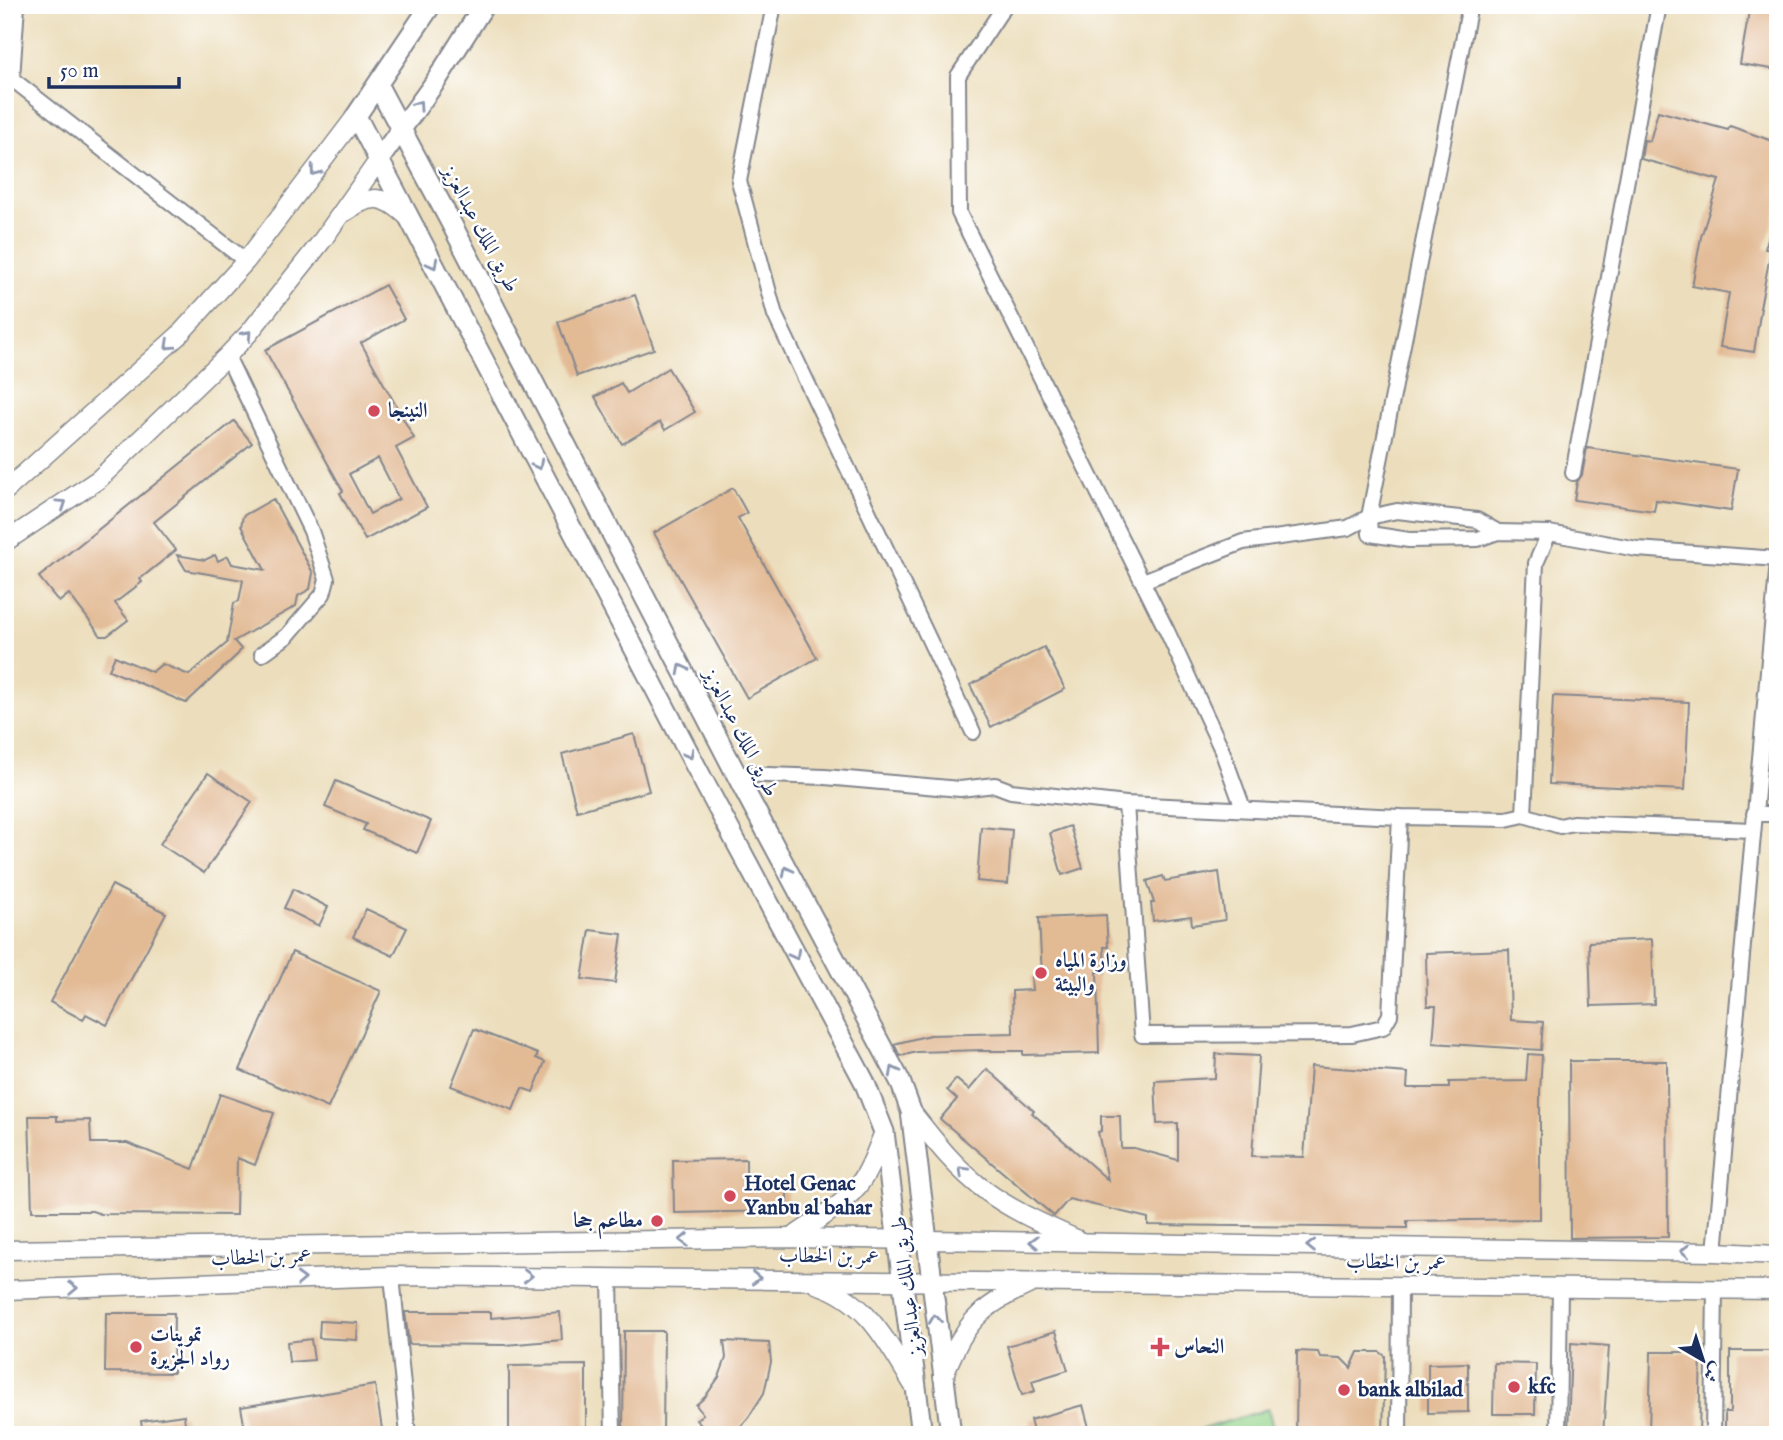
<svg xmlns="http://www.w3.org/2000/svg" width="1783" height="1440" font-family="'IM FELL English',Amiri,serif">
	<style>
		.green { fill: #95d48a; stroke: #588274; stroke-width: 2 }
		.building { fill: #e2ba94; fill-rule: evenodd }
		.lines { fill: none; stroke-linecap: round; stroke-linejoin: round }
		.minor-casing { stroke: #84868d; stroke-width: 18 }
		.tertiary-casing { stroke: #84868d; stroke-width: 21 }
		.secondary-casing { stroke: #84868d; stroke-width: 23 }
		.minor { stroke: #fff; stroke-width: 14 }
		.tertiary { stroke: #fff; stroke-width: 18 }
		.secondary { stroke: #fff; stroke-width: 19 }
		.oneway { stroke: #8d97ae }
		.poi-dot { fill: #d1495b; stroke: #fff; stroke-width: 2.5 }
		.labels { text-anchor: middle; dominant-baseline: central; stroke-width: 5; stroke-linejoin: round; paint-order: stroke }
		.street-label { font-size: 21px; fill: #1b2f5e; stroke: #fff }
		.poi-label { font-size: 21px; font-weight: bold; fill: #1b2f5e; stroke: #fff; text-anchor: start }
	</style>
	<rect width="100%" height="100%" fill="#fff"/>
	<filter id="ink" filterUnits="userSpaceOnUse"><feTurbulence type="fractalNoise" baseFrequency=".0143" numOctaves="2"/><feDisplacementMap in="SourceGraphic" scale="14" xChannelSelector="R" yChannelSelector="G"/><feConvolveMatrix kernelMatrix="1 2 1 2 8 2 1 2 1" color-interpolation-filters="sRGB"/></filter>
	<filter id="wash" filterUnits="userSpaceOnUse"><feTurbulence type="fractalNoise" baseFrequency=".00686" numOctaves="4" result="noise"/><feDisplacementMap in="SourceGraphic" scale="28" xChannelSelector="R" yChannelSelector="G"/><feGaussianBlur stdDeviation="1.57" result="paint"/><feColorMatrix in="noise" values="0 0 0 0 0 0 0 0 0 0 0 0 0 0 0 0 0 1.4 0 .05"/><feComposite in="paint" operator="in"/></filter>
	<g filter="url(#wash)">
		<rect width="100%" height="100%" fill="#ecdebc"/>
		<path class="green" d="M1268,1409L1275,1435H1183Z"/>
		<g id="blocks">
			<g class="building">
				<path d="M1750,5H1778V70L1740,64Z"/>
				<path d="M1658,111L1728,130L1730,126L1778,143V205L1765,249L1771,250L1760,308H1761L1754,352L1720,347L1729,293L1692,286L1701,237L1719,180L1641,159L1644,140L1650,141Z"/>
				<path d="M385,285L404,319L361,343L414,438L396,448L427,507L365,540L340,493L343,491L265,350ZM378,458L399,499L370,514L349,474Z"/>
				<path d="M635,295L654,349L577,376L558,322Z"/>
				<path d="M668,368L695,412L665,430L660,422L622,444L595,397L621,383L627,393Z"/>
				<path d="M234,421L252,443L154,522L176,550L140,579L142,582L115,603L128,620L107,636H101L69,594L59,602L39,577Z"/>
				<path d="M1587,448L1738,469L1731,511L1656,500L1654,511L1574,500L1577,482L1582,475Z"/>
				<path d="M733,488L747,513L738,518L817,658L747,698L654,533Z"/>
				<path d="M273,499L313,573L310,589L298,596L296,606L234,641L241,649L238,654L186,703L109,670L115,656L152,672L162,664L189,675L227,643L234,603L239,601L243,580L186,570L177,555L205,560L215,555L218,561L228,556L232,564L265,570L241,526L243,516Z"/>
				<path d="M1044,647L1065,689L991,727L970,685Z"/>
				<path d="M1553,696L1689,702L1685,790L1549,784Z"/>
				<path d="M634,734L649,791L577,811L562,754Z"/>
				<path d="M208,773L252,802L204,873L160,844Z"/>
				<path d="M336,781L431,821L417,853L363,830L366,824L325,807Z"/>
				<path d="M1070,826L1083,868L1062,875L1050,833Z"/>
				<path d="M981,827L1012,830L1008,884L977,881Z"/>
				<path d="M1219,872L1225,920L1192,925L1191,916L1153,921L1151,903H1154L1147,881L1163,876L1165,881Z"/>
				<path d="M112,885L166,913L107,1025L86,1014L83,1020L50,1002Z"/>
				<path d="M293,889L328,907L319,926L284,908Z"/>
				<path d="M366,909L407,928L393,956L353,937Z"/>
				<path d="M1106,915L1108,947H1104L1105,972H1097L1099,1053L1023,1055V1051H980L981,1050L917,1052L900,1056L894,1044L930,1035L1013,1033L1012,991L1032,990L1031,977L1042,976L1039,918Z"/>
				<path d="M590,930L622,934L615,983L582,979Z"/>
				<path d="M1652,939L1654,1004L1591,1006L1589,942Z"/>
				<path d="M1509,950L1511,1020L1543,1022L1541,1050L1433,1043L1436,1006H1427L1426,953Z"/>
				<path d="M292,952L381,991L328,1108L240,1070Z"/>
				<path d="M474,1029L538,1054L536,1058L545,1062L533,1092L522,1088L513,1110L451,1086Z"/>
				<path d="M1216,1054L1259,1056L1252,1156L1304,1157L1311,1066L1408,1073L1407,1088H1449V1082L1526,1081L1528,1054L1542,1055L1540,1092V1219L1407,1221V1228L1148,1225V1218L1069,1199L1054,1216L940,1119L957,1099L947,1090L956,1079L969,1090L987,1069L1034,1111L1032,1113L1108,1180L1098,1132L1101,1131V1116H1120L1121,1148H1134L1178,1160V1123L1157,1124L1155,1081L1215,1078Z"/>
				<path d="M1569,1061H1667L1668,1237L1570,1238Z"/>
				<path d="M220,1094L274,1113L255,1165L237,1158L236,1215L101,1214L92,1211H32L29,1116H57V1121L90,1120L91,1143H127L193,1169Z"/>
				<path d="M746,1159V1181L787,1180V1211L674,1213L673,1160Z"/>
				<path d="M405,1312H491V1318L560,1312L562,1340L505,1345L409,1344Z"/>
				<path d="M106,1313H174L173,1373L105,1372Z"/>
				<path d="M320,1321L358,1323L357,1340L319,1338Z"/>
				<path d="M624,1331H664L663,1435H623Z"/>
				<path d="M1056,1331L1068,1370L1032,1381L1035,1391L1022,1395L1007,1346Z"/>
				<path d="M311,1339L314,1360L289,1362L287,1342Z"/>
				<path d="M724,1341L769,1343L771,1362L764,1393L748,1418L733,1435H702L704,1428L696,1420L703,1414L696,1405L705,1397L719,1377L726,1358Z"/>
				<path d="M1571,1343L1609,1346L1603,1435H1568Z"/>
				<path d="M1297,1351L1318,1352L1320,1357L1341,1358L1351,1368L1358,1352H1380L1385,1356L1383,1435H1296Z"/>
				<path d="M1730,1351H1778V1435H1725V1412H1730Z"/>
				<path d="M1651,1352H1701L1699,1435H1649Z"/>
				<path d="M1468,1363V1412L1428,1413V1364Z"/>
				<path d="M1494,1363L1536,1364L1535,1414H1493Z"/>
				<path d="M586,1365V1434L509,1435V1366Z"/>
				<path d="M375,1385L383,1435H246L241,1407Z"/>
				<path d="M1083,1405L1091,1435H1034L1030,1420Z"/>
				<path d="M184,1415L186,1433L143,1435L141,1421Z"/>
			</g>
		</g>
	</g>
	<g filter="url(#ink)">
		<use href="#blocks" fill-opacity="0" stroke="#84868d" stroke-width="2"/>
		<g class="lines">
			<defs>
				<g id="minor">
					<path d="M17,5L12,79L246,261"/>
					<path d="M774,5L739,181L775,315L973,732"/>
					<path d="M1005,5L958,76L959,213L1167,631L1221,748L1243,808"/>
					<path d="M1470,5L1369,517L1370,534L1409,540L1478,539L1498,532L1549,533L1637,549L1778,559"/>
					<path d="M227,356L311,531L327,579L323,594L287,636L262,654"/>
					<path d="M1573,473L1659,5"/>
					<path d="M1143,581L1243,542L1348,528L1369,517L1397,511L1477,520L1498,532"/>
					<path d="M736,774L825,777L960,789L995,785L1011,791L1126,804L1400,817L1506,819L1524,815L1560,826L1573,823L1753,830"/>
					<path d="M1126,804L1142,1035L1352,1034L1383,1027L1390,1015L1400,817"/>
					<path d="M1754,814H1778"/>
					<path d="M1524,815L1536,563L1549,533"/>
					<path d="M1715,1252L1778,561"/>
					<path d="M392,1276L408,1435"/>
					<path d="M610,1277L613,1435"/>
					<path d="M1399,1435L1400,1286"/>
					<path d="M1558,1435L1560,1288"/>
					<path d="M1713,1435L1715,1289"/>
				</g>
				<g id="tertiary">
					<path d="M345,212C372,193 384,195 408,217"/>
					<path d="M5,491L178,336L246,261L356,116"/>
					<path d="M5,542L99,479L227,356L249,333L321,242L378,161"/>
					<path d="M911,1111C933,1139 956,1169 986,1191C1014,1212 1046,1225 1078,1240"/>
					<path d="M791,1238C813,1223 839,1208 857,1187C870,1171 876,1151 884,1132"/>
					<path d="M5,1250L791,1238L1715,1252L1778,1255"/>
					<path d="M816,1284C867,1299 888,1344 914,1386"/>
					<path d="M5,1290L392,1276L1778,1290"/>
					<path d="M943,1377C965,1323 976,1309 1030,1284"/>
				</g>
				<g id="secondary">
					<path d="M431,5L356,116L705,784L864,1081L884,1132L922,1435"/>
					<path d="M378,86L450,221L746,793L900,1081L911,1111L951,1435"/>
					<path d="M378,161L436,81L484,5"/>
				</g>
			</defs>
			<use href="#minor" class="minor-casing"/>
			<use href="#tertiary" class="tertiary-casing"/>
			<use href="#secondary" class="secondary-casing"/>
			<use href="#minor" class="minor"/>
			<use href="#tertiary" class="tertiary"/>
			<use href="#secondary" class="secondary"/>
		</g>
		<defs><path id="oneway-chevron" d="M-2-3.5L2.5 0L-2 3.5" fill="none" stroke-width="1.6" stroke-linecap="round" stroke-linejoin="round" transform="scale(1.75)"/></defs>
		<g class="oneway">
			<use href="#oneway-chevron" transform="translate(418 105) rotate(-55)"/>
			<use href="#oneway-chevron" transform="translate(315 171) rotate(127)"/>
			<use href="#oneway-chevron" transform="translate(433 264) rotate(62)"/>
			<use href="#oneway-chevron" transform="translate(247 335) rotate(-48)"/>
			<use href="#oneway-chevron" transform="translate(169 345) rotate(137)"/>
			<use href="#oneway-chevron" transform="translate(538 465) rotate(62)"/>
			<use href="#oneway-chevron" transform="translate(62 504) rotate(-34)"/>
			<use href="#oneway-chevron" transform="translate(682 669) rotate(-117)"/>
			<use href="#oneway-chevron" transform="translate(689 754) rotate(62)"/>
			<use href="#oneway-chevron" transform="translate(787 871) rotate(-118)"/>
			<use href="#oneway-chevron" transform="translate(795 955) rotate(62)"/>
			<use href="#oneway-chevron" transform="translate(894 1071) rotate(-118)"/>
			<use href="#oneway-chevron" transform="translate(963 1171) rotate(-136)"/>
			<use href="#oneway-chevron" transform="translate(684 1240) rotate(179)"/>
			<use href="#oneway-chevron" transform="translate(1034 1242) rotate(-179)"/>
			<use href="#oneway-chevron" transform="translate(1311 1246) rotate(-179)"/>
			<use href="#oneway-chevron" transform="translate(1685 1251) rotate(-179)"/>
			<use href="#oneway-chevron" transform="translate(528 1276)"/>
			<use href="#oneway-chevron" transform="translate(756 1278) rotate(1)"/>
			<use href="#oneway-chevron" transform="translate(301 1279) rotate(-2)"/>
			<use href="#oneway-chevron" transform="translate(73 1288) rotate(-2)"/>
			<use href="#oneway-chevron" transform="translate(935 1319) rotate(-97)"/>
		</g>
	</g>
	<g class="poi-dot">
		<circle cx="374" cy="411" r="7"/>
		<circle cx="1041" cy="973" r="7"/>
		<circle cx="730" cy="1196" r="7"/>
		<circle cx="657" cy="1221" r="7"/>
		<circle cx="136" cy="1347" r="7"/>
		<path d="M1156.5 1336.5h7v7h7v7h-7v7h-7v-7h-7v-7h7z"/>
		<circle cx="1514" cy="1387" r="7"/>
		<circle cx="1344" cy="1390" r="7"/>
	</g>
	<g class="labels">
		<g class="street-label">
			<text transform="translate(480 229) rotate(62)">طريق الملك عبدالعزيز</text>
			<text transform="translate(740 733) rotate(63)">طريق الملك عبدالعزيز</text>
			<text transform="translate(829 1257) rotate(1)">عمر بن الخطاب</text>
			<text transform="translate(261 1258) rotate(-2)">عمر بن الخطاب</text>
			<text transform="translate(1396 1263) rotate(1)">عمر بن الخطاب</text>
			<text transform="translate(908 1286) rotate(-97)">طريق الملك عبدالعزيز</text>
		</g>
		<g class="poi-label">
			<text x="388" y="411">النينجا</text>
			<text x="1055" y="961">وزارة المياه<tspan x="1055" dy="24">والبيئة</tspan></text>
			<text x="744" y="1184">Hotel Genac<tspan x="744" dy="24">Yanbu al bahar</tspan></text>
			<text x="643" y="1221" text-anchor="end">مطاعم جحا</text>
			<text x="150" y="1335">تموينات<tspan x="150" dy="24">رواد الجزيرة</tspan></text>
			<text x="1174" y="1347">النحاس</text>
			<text x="1528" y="1387">kfc</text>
			<text x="1358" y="1390">bank albilad</text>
		</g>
	</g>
	<rect width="1783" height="1440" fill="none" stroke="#fff" stroke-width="28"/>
	<g transform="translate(1703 1360) rotate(141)" stroke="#ffffff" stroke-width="5" paint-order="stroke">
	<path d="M0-5L12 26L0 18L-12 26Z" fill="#1b2f5e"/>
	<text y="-10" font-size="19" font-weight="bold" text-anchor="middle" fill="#1b2f5e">ش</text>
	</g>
	<path d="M49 77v10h130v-10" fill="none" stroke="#1b2f5e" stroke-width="3.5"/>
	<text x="60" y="77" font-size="21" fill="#1b2f5e" stroke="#ffffff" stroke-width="5" paint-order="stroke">50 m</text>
</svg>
